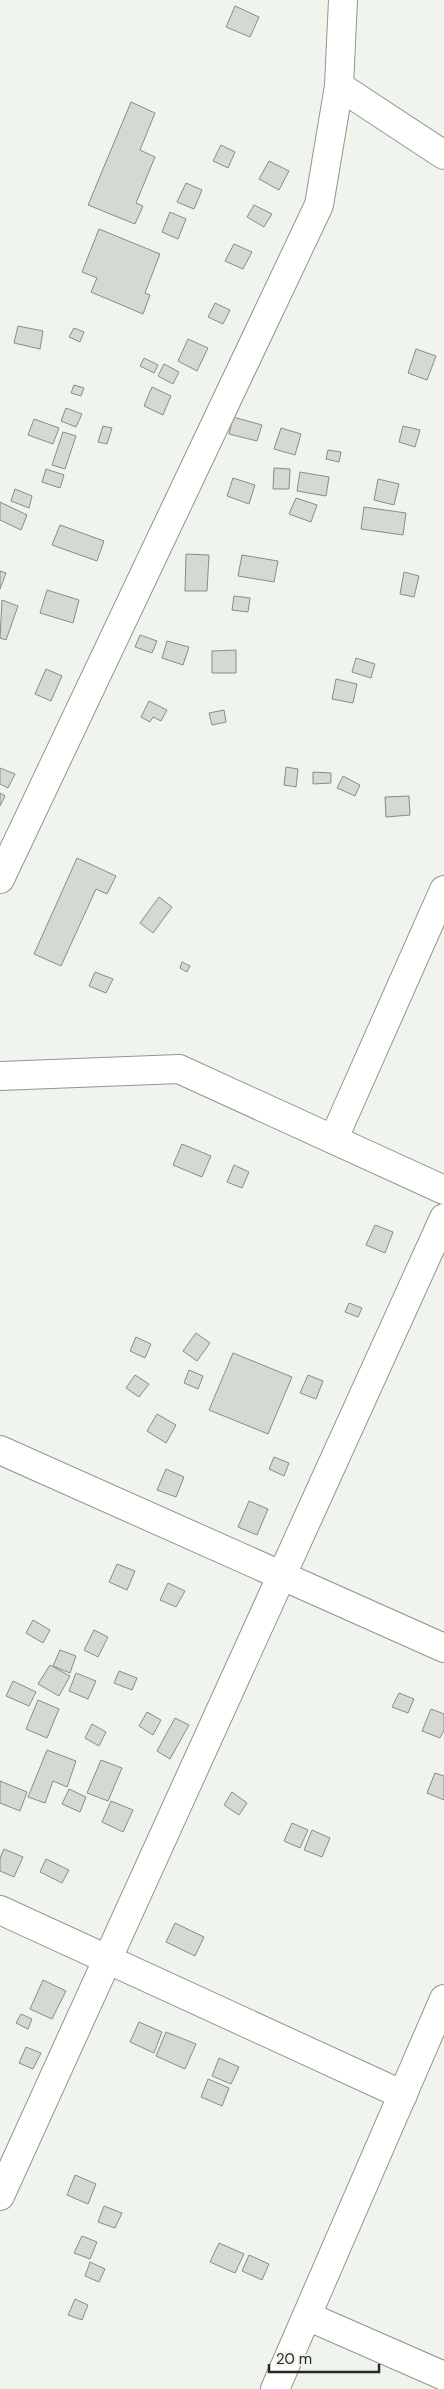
<svg xmlns="http://www.w3.org/2000/svg" width="444" height="2389" font-family="'DM Sans',sans-serif">
	<style>
		.building { fill: #d4d9d1; stroke: #898d86 }
		.lines { fill: none; stroke-linecap: round; stroke-linejoin: round }
		.minor-casing { stroke: #92968f; stroke-width: 30 }
		.minor { stroke: #fff; stroke-width: 28 }
	</style>
	<rect width="100%" height="100%" fill="#eff4ec"/>
	<g class="building">
		<path d="M235,6L259,17L250,37L226,27Z"/>
		<path d="M131,102L155,113L140,150L155,157L136,203L143,206L135,224L88,205Z"/>
		<path d="M221,145L235,152L228,168L213,161Z"/>
		<path d="M269,161L289,171L279,190L259,179Z"/>
		<path d="M186,183L202,190L194,209L177,202Z"/>
		<path d="M254,205L272,214L264,227L247,217Z"/>
		<path d="M170,212L186,219L178,239L162,232Z"/>
		<path d="M99,229L160,254L145,293L150,295L143,314L91,292L97,278L82,272Z"/>
		<path d="M234,244L252,252L243,269L225,261Z"/>
		<path d="M215,303L230,310L223,324L208,317Z"/>
		<path d="M18,326L43,331L40,349L14,343Z"/>
		<path d="M74,328L84,332L80,342L69,337Z"/>
		<path d="M188,339L208,348L197,371L178,361Z"/>
		<path d="M416,349L436,356L427,380L408,373Z"/>
		<path d="M144,358L158,365L154,373L140,366Z"/>
		<path d="M164,364L179,372L173,384L158,376Z"/>
		<path d="M74,385L84,388L81,396L71,393Z"/>
		<path d="M152,387L171,396L163,415L144,406Z"/>
		<path d="M66,408L82,414L76,427L61,421Z"/>
		<path d="M233,417L262,425L257,441L229,434Z"/>
		<path d="M34,419L59,428L53,444L28,435Z"/>
		<path d="M103,426L112,428L107,444L98,442Z"/>
		<path d="M403,426L420,430L415,447L399,442Z"/>
		<path d="M281,428L301,434L295,455L274,449Z"/>
		<path d="M63,432L76,436L65,469L52,465Z"/>
		<path d="M328,450L341,452L339,462L326,459Z"/>
		<path d="M274,468L290,469L289,489H273Z"/>
		<path d="M46,469L64,475L60,488L42,482Z"/>
		<path d="M300,472L329,477L326,496L297,491Z"/>
		<path d="M233,478L255,485L249,504L227,496Z"/>
		<path d="M378,479L399,484L394,505L374,500Z"/>
		<path d="M15,489L32,496L29,508L11,501Z"/>
		<path d="M296,498L317,505L311,522L289,514Z"/>
		<path d="M0,502L27,515L21,530L0,520Z"/>
		<path d="M364,507L406,513L403,535L361,529Z"/>
		<path d="M60,525L104,541L97,561L52,545Z"/>
		<path d="M186,554L209,555L207,591H185Z"/>
		<path d="M242,555L278,561L274,582L238,576Z"/>
		<path d="M0,571L6,573L0,589Z"/>
		<path d="M404,572L419,576L414,597L400,594Z"/>
		<path d="M47,590L79,600L73,623L40,613Z"/>
		<path d="M234,596L250,598L248,612L232,610Z"/>
		<path d="M2,600L18,606L6,640L0,638Z"/>
		<path d="M140,635L157,641L152,653L135,647Z"/>
		<path d="M167,641L189,647L183,665L162,658Z"/>
		<path d="M236,650V673H212V651Z"/>
		<path d="M356,658L375,664L371,678L352,672Z"/>
		<path d="M46,669L62,676L51,701L35,694Z"/>
		<path d="M336,679L357,684L353,703L332,699Z"/>
		<path d="M149,701L167,710L161,721L153,717L150,722L141,717Z"/>
		<path d="M224,710L226,722L212,725L209,713Z"/>
		<path d="M286,767L298,769L296,787L284,785Z"/>
		<path d="M0,768L15,774L8,788L0,784Z"/>
		<path d="M313,772L331,773V783L313,784Z"/>
		<path d="M343,776L360,785L355,796L337,788Z"/>
		<path d="M0,793L5,796L0,806Z"/>
		<path d="M409,796L410,815L386,817L385,797Z"/>
		<path d="M77,858L116,876L107,894L96,889L61,966L34,954Z"/>
		<path d="M159,897L172,907L153,933L140,923Z"/>
		<path d="M182,962L190,966L187,972L180,968Z"/>
		<path d="M95,972L113,979L106,993L89,986Z"/>
		<path d="M182,1144L211,1156L202,1177L173,1165Z"/>
		<path d="M234,1165L249,1172L242,1188L227,1182Z"/>
		<path d="M375,1225L393,1232L385,1253L366,1245Z"/>
		<path d="M349,1303L362,1308L358,1317L345,1312Z"/>
		<path d="M196,1333L210,1343L197,1361L183,1351Z"/>
		<path d="M136,1337L151,1344L145,1358L130,1351Z"/>
		<path d="M233,1353L292,1377L268,1434L209,1410Z"/>
		<path d="M189,1370L203,1376L198,1389L184,1383Z"/>
		<path d="M135,1375L149,1384L139,1397L126,1388Z"/>
		<path d="M308,1375L323,1381L316,1399L300,1393Z"/>
		<path d="M157,1414L176,1425L166,1443L147,1431Z"/>
		<path d="M274,1457L289,1463L284,1476L269,1469Z"/>
		<path d="M166,1469L184,1477L176,1497L157,1490Z"/>
		<path d="M249,1501L268,1509L257,1535L238,1527Z"/>
		<path d="M117,1564L135,1571L127,1590L109,1582Z"/>
		<path d="M168,1583L185,1591L176,1607L160,1600Z"/>
		<path d="M33,1620L50,1630L43,1643L26,1633Z"/>
		<path d="M94,1630L108,1637L98,1657L84,1650Z"/>
		<path d="M60,1650L76,1656L70,1673L53,1666Z"/>
		<path d="M50,1665L70,1676L59,1696L38,1684Z"/>
		<path d="M119,1671L137,1678L132,1690L114,1683Z"/>
		<path d="M76,1673L96,1681L88,1699L69,1691Z"/>
		<path d="M13,1681L36,1692L29,1706L6,1696Z"/>
		<path d="M399,1693L414,1699L408,1713L392,1707Z"/>
		<path d="M38,1700L59,1709L47,1738L26,1729Z"/>
		<path d="M431,1709L444,1714V1730L440,1738L422,1731Z"/>
		<path d="M147,1712L161,1720L153,1735L139,1726Z"/>
		<path d="M175,1718L189,1725L170,1759L157,1751Z"/>
		<path d="M92,1724L106,1732L99,1746L85,1738Z"/>
		<path d="M47,1750L76,1761L67,1787L53,1781L45,1803L28,1797Z"/>
		<path d="M101,1760L122,1768L108,1801L87,1793Z"/>
		<path d="M435,1773L444,1776V1800L427,1793Z"/>
		<path d="M0,1781L27,1792L20,1811L0,1803Z"/>
		<path d="M69,1789L86,1797L80,1812L62,1804Z"/>
		<path d="M232,1792L247,1803L239,1815L224,1805Z"/>
		<path d="M111,1801L133,1810L123,1832L102,1822Z"/>
		<path d="M292,1823L308,1830L300,1848L284,1841Z"/>
		<path d="M312,1830L330,1838L322,1857L304,1850Z"/>
		<path d="M4,1849L23,1857L14,1877L0,1871V1858Z"/>
		<path d="M46,1859L69,1870L62,1883L40,1872Z"/>
		<path d="M175,1923L204,1937L195,1956L166,1942Z"/>
		<path d="M43,1980L66,1991L52,2019L30,2009Z"/>
		<path d="M21,2014L32,2019L28,2029L16,2023Z"/>
		<path d="M139,2022L162,2032L154,2053L130,2042Z"/>
		<path d="M166,2032L196,2044L185,2069L156,2056Z"/>
		<path d="M26,2047L41,2053L33,2069L19,2063Z"/>
		<path d="M219,2058L239,2067L231,2084L212,2076Z"/>
		<path d="M208,2079L229,2088L222,2106L201,2097Z"/>
		<path d="M75,2175L96,2184L88,2204L67,2195Z"/>
		<path d="M104,2206L122,2213L115,2228L98,2222Z"/>
		<path d="M82,2236L97,2242L90,2259L74,2253Z"/>
		<path d="M219,2243L244,2254L235,2273L210,2262Z"/>
		<path d="M249,2255L269,2264L262,2280L242,2271Z"/>
		<path d="M90,2262L105,2269L99,2282L85,2276Z"/>
		<path d="M75,2299L88,2305L82,2320L68,2315Z"/>
	</g>
	<g class="lines">
		<defs>
			<g id="minor">
				<path d="M339,86L444,155"/>
				<path d="M0,879L319,205L339,86L343,0"/>
				<path d="M0,1076L179,1069L444,1190"/>
				<path d="M334,1138L444,890"/>
				<path d="M0,1450L444,1648"/>
				<path d="M0,1910L403,2095"/>
				<path d="M0,2196L444,1218"/>
				<path d="M307,2316L444,2376"/>
				<path d="M275,2389L444,1999"/>
			</g>
		</defs>
		<use href="#minor" class="minor-casing"/>
		<use href="#minor" class="minor"/>
	</g>
	<path d="M269 2364v8h110v-8" fill="none" stroke="#272926" stroke-width="2.5"/>
	<text x="276" y="2364" font-size="15" fill="#272926" stroke="#eff4ec" stroke-width="4" paint-order="stroke">20 m</text>
</svg>
